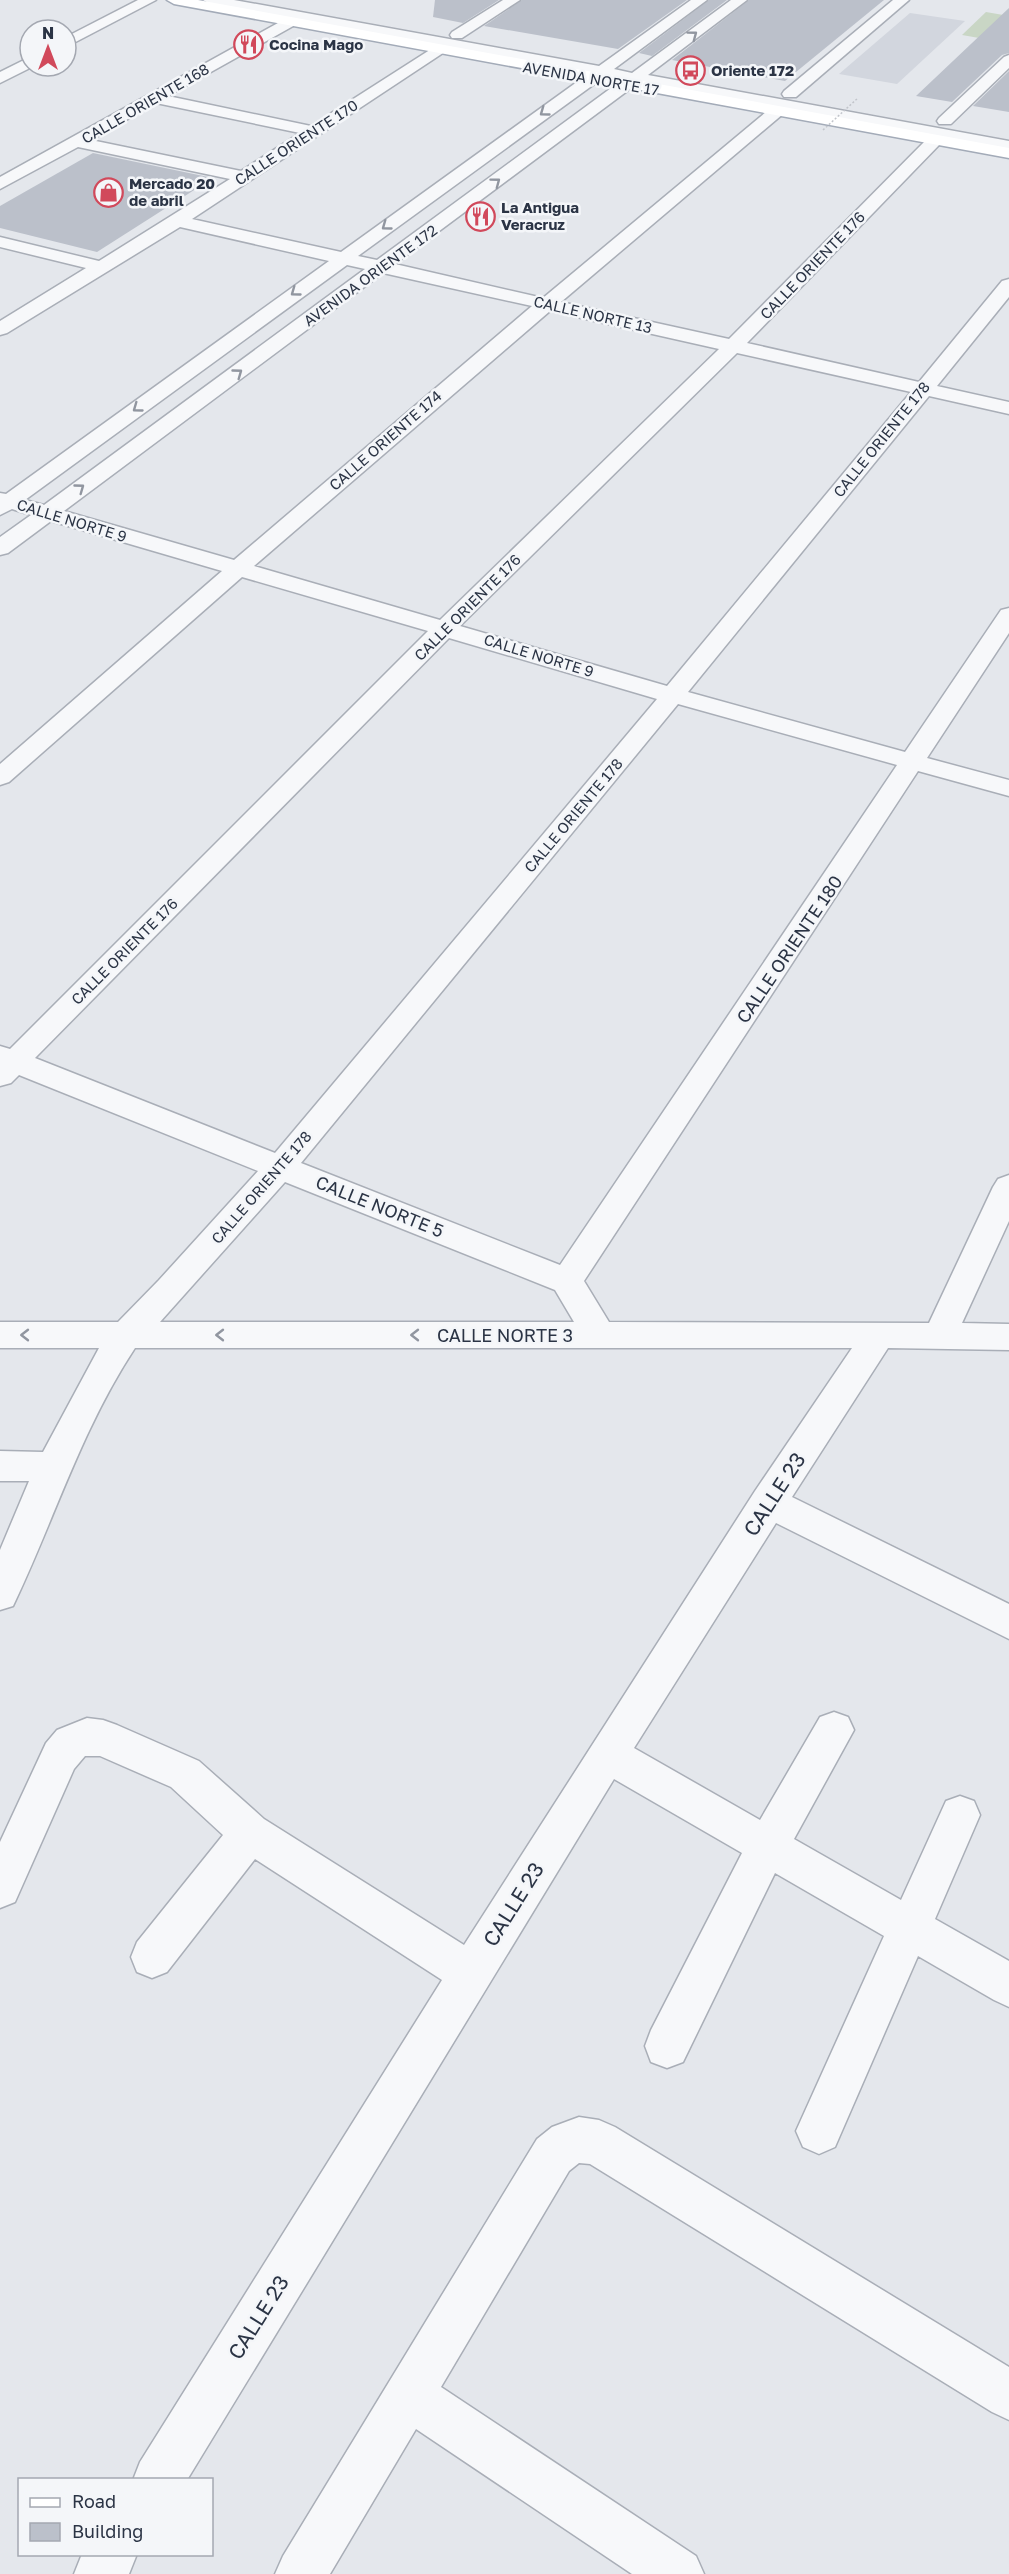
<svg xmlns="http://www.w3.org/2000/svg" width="1009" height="2574" font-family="'Golos Text',sans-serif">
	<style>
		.built { fill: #d2d6de }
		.green { fill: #c9d6c5 }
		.building { fill: #bbc0ca }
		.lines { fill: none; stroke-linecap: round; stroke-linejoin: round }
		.minor-casing { stroke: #a9aeb7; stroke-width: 3 }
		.major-casing { stroke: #a3abb8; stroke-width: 3 }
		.minor { fill: #f7f8fa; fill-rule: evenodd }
		.major { fill: #fff; fill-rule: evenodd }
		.path-bridge { stroke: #c2c5cb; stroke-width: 1.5; stroke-dasharray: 2 2; stroke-linecap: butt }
		.oneway { stroke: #9196a0 }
		.labels { text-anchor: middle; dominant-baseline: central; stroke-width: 5; stroke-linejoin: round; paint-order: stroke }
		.far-poi-label { font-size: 15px; font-weight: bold; fill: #2b3445; stroke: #f4f6f9; text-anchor: start }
		.far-street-label { font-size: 15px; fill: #2b3445; stroke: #f4f6f9 }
		.street-label { font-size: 18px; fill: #2b3445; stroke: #f4f6f9 }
		.near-street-label { font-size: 21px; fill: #2b3445; stroke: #f4f6f9 }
	</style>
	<rect width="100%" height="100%" fill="#e4e7ec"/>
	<path class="built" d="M910,13L965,21L897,84L839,74Z"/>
	<path class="green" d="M986,12L1009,16L1002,42L962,35Z"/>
	<g class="building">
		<path d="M435,0H499L463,23L433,17Z"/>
		<path d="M522,0H687L618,49L484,26Z"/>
		<path d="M709,0H727L652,56L639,53Z"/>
		<path d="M749,0H884L785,81L672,60Z"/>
		<path d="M1009,8V53L1002,55L952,102L916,96Z"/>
		<path d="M1009,71V112L973,106Z"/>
		<path d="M93,153L213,178L97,252L0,228V206Z"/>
	</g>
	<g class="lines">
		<defs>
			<g id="minor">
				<path d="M138,0H156L66,47V37Z"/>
				<path d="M203,0H234L599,66L691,0H707L614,69L632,73L731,0H747L648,75L1009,141V151L942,139L941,143L747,343L919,382L1002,281L1009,279V297L937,386L1009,402V414L929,396L688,692L905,752L1001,610L1009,608V633L927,758L1009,780V796L918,771L584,1281L609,1322L929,1323L993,1187L998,1179L1009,1175V1221L962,1323L1009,1324V1350L888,1348L792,1497L1009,1604V1639L776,1523L634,1748L760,1820L820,1717L834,1712L848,1717L854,1730L794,1839L901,1900L946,1801L960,1796L974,1801L980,1815L935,1919L1009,1961V2007L994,2000L918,1956L835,2147L819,2154L803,2147L796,2131L884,1936L775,1873L683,2062L667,2068L651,2062L645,2046L651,2030L742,1853L614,1779L187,2480H133L140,2462L442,1980L255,1859L167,1972L152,1978L137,1972L131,1957L137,1942L223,1835L171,1787L100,1756H85L74,1769L15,1902L0,1908V1842L46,1743L57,1730L87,1718L103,1720L117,1725L199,1761L264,1819L464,1945L755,1491L852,1348H135C81,1430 55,1518 13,1606L0,1610V1550L29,1481H0V1451L43,1452L99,1348H0V1322H118L159,1280L258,1171L19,1075L11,1083L0,1086V1046L10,1049L428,631L242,577L9,782L0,785V764L222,571L51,521L8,553L0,555V537L31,515L12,509L0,515V493L6,494L329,261L180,227L7,333L0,335V321L86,268L0,247V237L99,261L230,179L78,147L0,189V177L287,18L210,4ZM296,20L436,46L311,126L168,96L295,25ZM444,47L588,74L341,252L192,219L443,53L446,50ZM604,77L622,80L377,260L358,256ZM638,83L772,107L543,298L395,264ZM156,103L300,133L241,171L91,140ZM784,110L930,136L729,339L561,302L783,114ZM347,265L365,269L44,505L25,500ZM383,273L532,306L234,560L64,511ZM550,311L719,349L440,620L254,566ZM737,353L911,392L667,686L460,626ZM449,638L657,699L275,1153L35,1058ZM678,704L897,765L560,1265L301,1163ZM285,1182L555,1290L574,1322H160Z"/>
				<path d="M503,0H520L462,38H452L450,35L452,32Z"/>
				<path d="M893,0H909L796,97H784L782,94L784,91Z"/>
				<path d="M1009,55V68L951,124H939L937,121L939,118L1004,57Z"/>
				<path d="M30,57V66H34L0,83V72Z"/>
				<path d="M579,2117L599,2120L615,2127L1009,2367V2420L992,2412L590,2164L579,2163L569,2171L441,2387L696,2556L704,2574H632L416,2429L330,2574H275L283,2556L537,2139L552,2127Z"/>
				<path d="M82,2554H137L129,2574H74Z"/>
			</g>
			<path id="major" d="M167,0H198L1009,148V158L174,4Z"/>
		</defs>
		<use href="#minor" class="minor-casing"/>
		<use href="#major" class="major-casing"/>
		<use href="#minor" class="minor"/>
		<use href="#major" class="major"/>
		<path class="path-bridge" d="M823,130L858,98"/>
	</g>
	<defs><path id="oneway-chevron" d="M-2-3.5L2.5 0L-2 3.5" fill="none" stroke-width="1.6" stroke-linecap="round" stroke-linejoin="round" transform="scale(1.5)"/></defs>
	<g class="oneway">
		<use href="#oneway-chevron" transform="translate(693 35) rotate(-37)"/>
		<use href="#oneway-chevron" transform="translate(544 112) rotate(144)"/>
		<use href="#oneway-chevron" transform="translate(496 182) rotate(-37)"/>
		<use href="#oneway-chevron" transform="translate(386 226) rotate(144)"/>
		<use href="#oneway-chevron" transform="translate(295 292) rotate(144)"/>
		<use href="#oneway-chevron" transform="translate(238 373) rotate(-36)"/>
		<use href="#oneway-chevron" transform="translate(137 408) rotate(144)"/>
		<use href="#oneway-chevron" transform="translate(80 488) rotate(-36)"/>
		<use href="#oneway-chevron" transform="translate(25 1335) rotate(-180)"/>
		<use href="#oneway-chevron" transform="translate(220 1335) rotate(180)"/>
		<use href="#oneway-chevron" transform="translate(415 1335) rotate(180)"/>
	</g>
	<defs>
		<symbol id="restaurant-ring" viewBox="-11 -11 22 22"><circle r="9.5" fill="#f4f6f9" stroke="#d1495b" stroke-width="1.5"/><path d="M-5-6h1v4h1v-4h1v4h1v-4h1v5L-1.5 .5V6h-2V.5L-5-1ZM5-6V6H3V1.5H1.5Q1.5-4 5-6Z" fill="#d1495b"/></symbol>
		<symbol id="bus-ring" viewBox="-11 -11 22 22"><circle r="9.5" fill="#f4f6f9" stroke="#d1495b" stroke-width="1.5"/><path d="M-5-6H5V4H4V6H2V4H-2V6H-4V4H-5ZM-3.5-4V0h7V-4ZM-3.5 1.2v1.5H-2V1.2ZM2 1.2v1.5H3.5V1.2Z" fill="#d1495b"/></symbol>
		<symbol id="shop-ring" viewBox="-11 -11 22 22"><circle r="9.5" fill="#f4f6f9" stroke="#d1495b" stroke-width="1.5"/><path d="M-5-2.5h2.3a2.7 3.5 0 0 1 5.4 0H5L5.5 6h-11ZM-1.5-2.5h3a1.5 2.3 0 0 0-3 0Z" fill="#d1495b"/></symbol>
	</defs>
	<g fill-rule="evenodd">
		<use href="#restaurant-ring" x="232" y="28" width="33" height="33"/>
		<use href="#bus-ring" x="674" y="54" width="33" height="33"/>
		<use href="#shop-ring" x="92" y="176" width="33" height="33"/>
		<use href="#restaurant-ring" x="464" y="200" width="33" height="33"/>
	</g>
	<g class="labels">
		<g class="far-poi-label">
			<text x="269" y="44">Cocina Mago</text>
			<text x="711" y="70">Oriente 172</text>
			<text x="129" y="183">Mercado 20<tspan x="129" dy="17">de abril</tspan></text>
			<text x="501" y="207">La Antigua<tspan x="501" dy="17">Veracruz</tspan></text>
		</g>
		<g class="far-street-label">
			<text transform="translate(591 78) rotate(10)">AVENIDA NORTE 17</text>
			<text transform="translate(145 103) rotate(-30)">CALLE ORIENTE 168</text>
			<text transform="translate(296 142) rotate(-33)">CALLE ORIENTE 170</text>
			<text transform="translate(812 265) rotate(-46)">CALLE ORIENTE 176</text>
			<text transform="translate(370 275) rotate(-36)">AVENIDA ORIENTE 172</text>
			<text transform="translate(593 314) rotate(13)">CALLE NORTE 13</text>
			<text transform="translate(881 439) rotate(-51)">CALLE ORIENTE 178</text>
			<text transform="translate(385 440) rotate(-41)">CALLE ORIENTE 174</text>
			<text transform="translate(72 520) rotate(17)">CALLE NORTE 9</text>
			<text transform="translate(467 607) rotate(-45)">CALLE ORIENTE 176</text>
			<text transform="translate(539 655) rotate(17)">CALLE NORTE 9</text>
			<text transform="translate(573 815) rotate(-50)">CALLE ORIENTE 178</text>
			<text transform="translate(124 951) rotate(-45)">CALLE ORIENTE 176</text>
			<text transform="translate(261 1187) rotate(-49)">CALLE ORIENTE 178</text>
		</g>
		<g class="street-label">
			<text transform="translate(789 949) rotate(-56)">CALLE ORIENTE 180</text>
			<text transform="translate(380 1206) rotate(22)">CALLE NORTE 5</text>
			<text x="505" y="1335">CALLE NORTE 3</text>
		</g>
		<g class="near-street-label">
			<text transform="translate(774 1494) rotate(-57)">CALLE 23</text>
			<text transform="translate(513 1904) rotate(-58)">CALLE 23</text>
			<text transform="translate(258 2317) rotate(-58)">CALLE 23</text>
		</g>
	</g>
	<rect x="18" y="2478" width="195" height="78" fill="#f4f6f9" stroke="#a4a8b1" stroke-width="1.5"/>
	<rect x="30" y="2498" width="30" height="9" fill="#ffffff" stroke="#a4a8b1" stroke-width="1.5"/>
	<text x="72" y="2508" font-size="18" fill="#2b3445">Road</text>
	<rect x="30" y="2523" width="30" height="18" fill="#bbc0ca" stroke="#a4a8b1" stroke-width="1.5"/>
	<text x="72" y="2538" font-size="18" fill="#2b3445">Building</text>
	<g transform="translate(48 48)"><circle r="28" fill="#f4f6f9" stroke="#a4a8b1" stroke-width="1.5"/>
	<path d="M0-4.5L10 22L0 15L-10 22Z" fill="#d1495b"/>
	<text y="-9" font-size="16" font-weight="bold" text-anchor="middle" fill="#2b3445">N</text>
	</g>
</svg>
